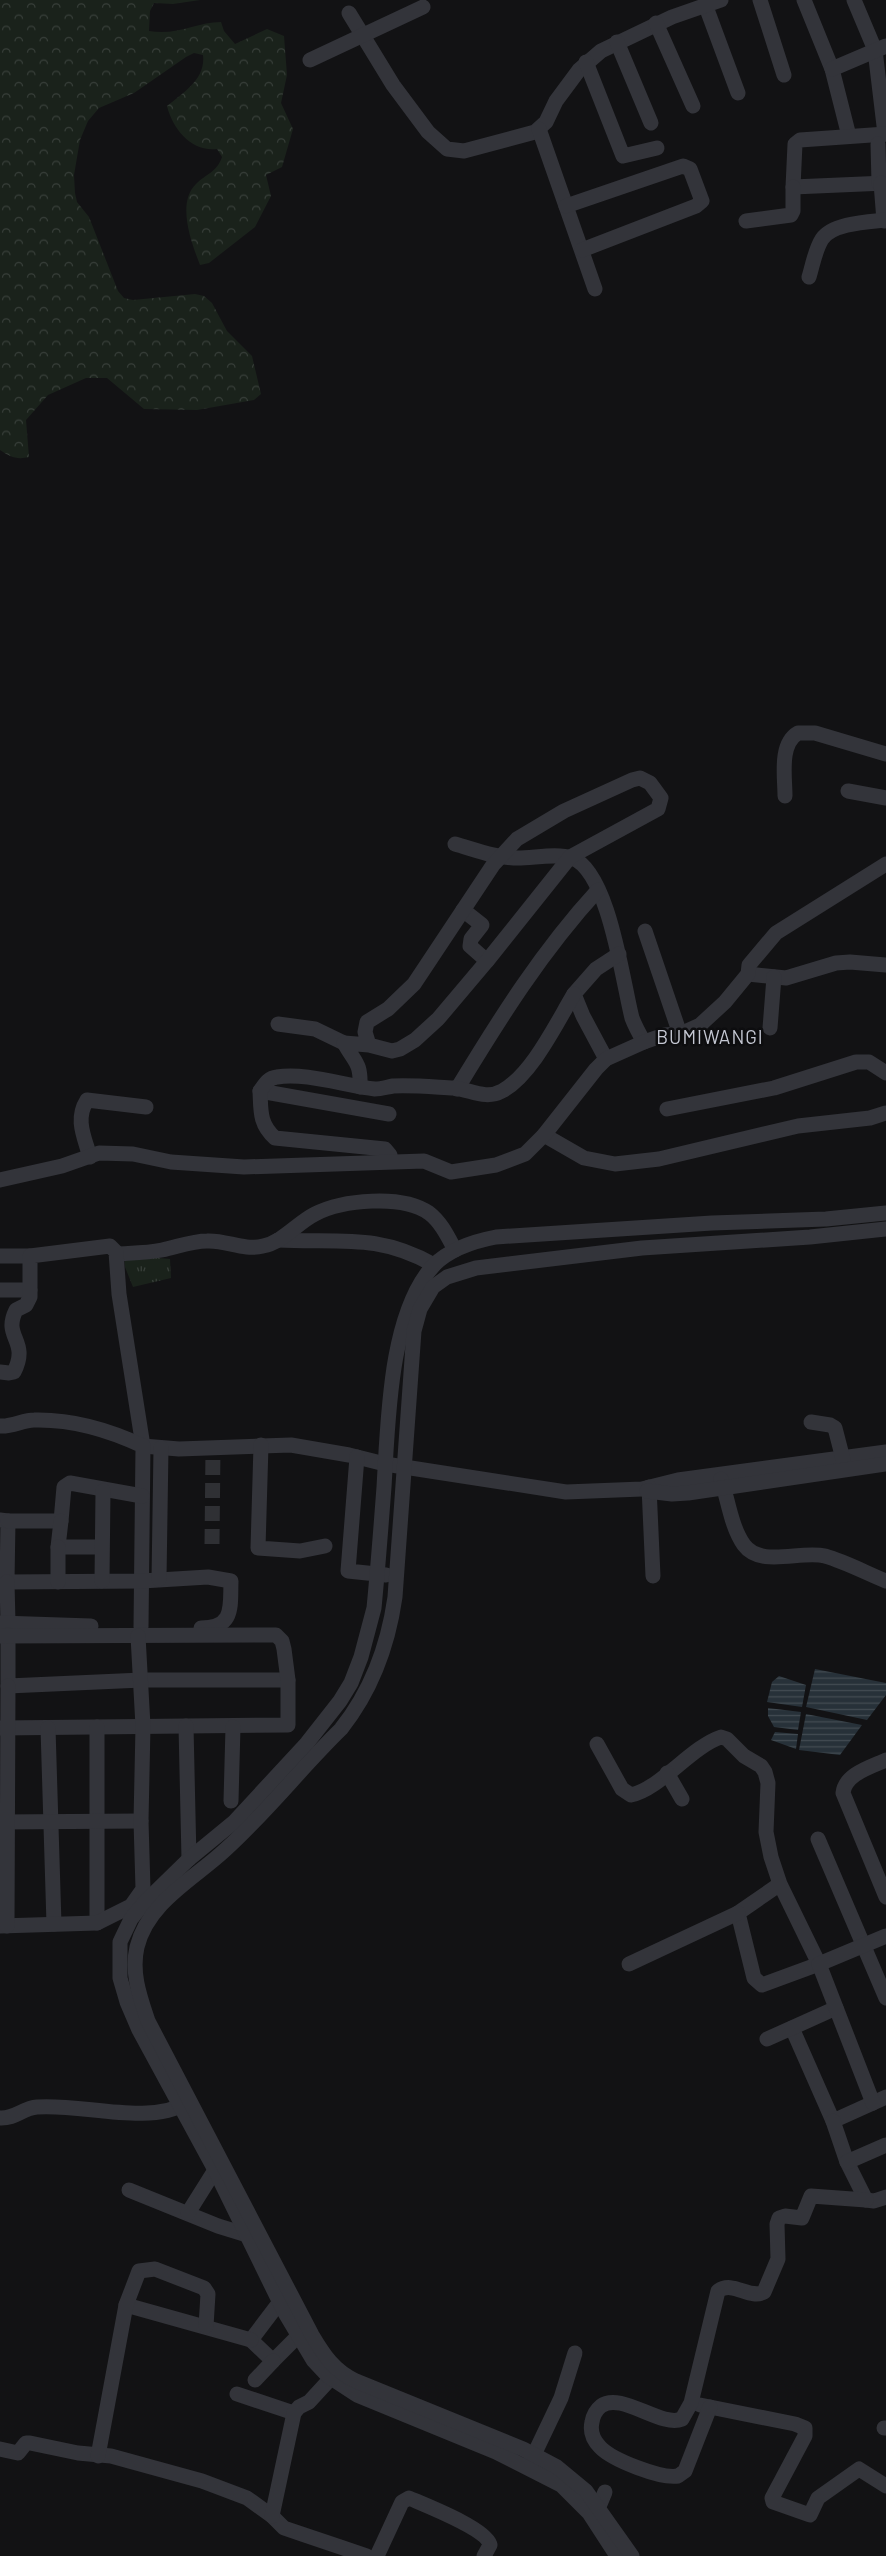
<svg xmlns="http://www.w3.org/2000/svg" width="886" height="2556" font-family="Barlow,sans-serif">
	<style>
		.grass { fill: url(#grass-tufts) }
		.forest { fill: url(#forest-crowns) }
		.water { fill: url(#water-rules) }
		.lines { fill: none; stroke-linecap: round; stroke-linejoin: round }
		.minor-tunnel { stroke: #2f3034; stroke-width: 15; stroke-dasharray: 15 8; stroke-linecap: butt }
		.minor { stroke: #33343a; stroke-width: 15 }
		.labels { text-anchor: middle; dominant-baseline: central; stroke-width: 5; stroke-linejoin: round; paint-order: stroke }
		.quarter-label { font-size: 19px; letter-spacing: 1px; fill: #c4c7d2; stroke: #0d0d0f }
	</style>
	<defs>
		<pattern id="grass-tufts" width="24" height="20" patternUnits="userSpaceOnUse" patternTransform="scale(1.25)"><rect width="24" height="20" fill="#1a221b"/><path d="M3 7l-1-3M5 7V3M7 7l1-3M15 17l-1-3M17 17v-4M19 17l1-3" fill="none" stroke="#383f3a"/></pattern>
		<pattern id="forest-crowns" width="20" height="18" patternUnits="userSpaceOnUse" patternTransform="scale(1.25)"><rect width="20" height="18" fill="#1a221b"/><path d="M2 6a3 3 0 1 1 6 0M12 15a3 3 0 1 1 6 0" fill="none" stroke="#383f3a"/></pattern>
		<pattern id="water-rules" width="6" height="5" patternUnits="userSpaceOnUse" patternTransform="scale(1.25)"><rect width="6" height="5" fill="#273139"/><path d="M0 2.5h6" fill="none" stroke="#434c53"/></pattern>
	</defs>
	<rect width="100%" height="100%" fill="#121214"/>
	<path class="grass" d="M138,1256L170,1259L171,1278L133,1287L125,1267L124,1257Z"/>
	<path class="forest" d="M0,0H200L173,4L154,3L150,11L149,31C177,36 197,22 221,22L224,31L235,44L267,29L284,36L287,75L281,103L293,129L282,167L266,175L271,196L255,227L209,263L200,265C192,244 176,203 196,184C206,174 217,172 222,157L217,149C192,152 173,130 167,106C183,93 206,79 203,55L194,53L186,57L134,93L99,108L88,121L80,140L74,175L75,193L77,202L89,217L118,291L124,298L133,300L195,294L204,296L212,303L227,331L252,356L261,394L254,400L197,410L144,409L107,378H86L48,395L26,420L29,457C17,460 10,457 0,450Z"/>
	<g class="water">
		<path d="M815,1669L886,1683V1695L867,1720L806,1707Z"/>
		<path d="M779,1676L806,1685L802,1707L767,1702L772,1682Z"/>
		<path d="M768,1708L801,1712L798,1730L774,1727L768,1716Z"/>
		<path d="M806,1714L862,1725L840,1755L799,1750Z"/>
		<path d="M775,1732L798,1734L796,1749L771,1740Z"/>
	</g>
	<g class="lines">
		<path class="minor-tunnel" d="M212,1544L213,1448"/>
		<g class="minor">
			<path d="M760,0L784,75"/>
			<path d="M804,0L832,69L849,136"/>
			<path d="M854,0L875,50L885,134"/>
			<path d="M705,4L738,93"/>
			<path d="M349,13L393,85L428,132L447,149L464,151L535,132L546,122L556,101L579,70L601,51L672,17L721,0"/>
			<path d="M656,23L693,106"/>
			<path d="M617,42L651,123"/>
			<path d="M310,60L423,7"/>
			<path d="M586,62L623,156L657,148"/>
			<path d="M832,69L886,46"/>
			<path d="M539,129L595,289"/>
			<path d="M886,134L800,140L795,144L793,187L886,183"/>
			<path d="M878,144L879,183"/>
			<path d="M881,183L884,221"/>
			<path d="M566,206L683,166L690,169L702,201L696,206L582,250"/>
			<path d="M746,221L791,215L793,211V187"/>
			<path d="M809,277C813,264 815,250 822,239C833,223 868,222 886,220"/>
			<path d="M848,791L886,798"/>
			<path d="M785,796C785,777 779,744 798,733H815L886,754"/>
			<path d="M455,844C476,850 496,858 518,858C534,858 557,853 572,858C609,871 623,984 632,1018C635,1026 640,1035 644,1042"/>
			<path d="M463,910L482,925L471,939L470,946L487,961"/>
			<path d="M645,931L680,1034"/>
			<path d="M748,974L786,978L836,963L850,962L886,965"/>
			<path d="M278,1024L315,1029L344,1043"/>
			<path d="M770,1028L774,977"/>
			<path d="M606,1059L583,1016L574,994L596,969L619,954"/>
			<path d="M360,1087C361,1062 355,1063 344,1043L369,1045L392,1051L400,1049L415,1040L438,1019L487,961L570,857L658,809L661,798L650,783L640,778L632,780L564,811L517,839L493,865L414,984L388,1009L367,1022L365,1032L369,1045"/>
			<path d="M457,1089C500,1018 542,951 598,890"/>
			<path d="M260,1091L389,1114"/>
			<path d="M667,1109L774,1088L856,1062H869L886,1073"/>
			<path d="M544,1135L584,1158L615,1164L659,1159L798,1126L870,1118L886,1113"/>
			<path d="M90,1157C84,1136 75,1119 87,1100L146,1107"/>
			<path d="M391,1161L390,1155L385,1149L275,1138C259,1124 261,1110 260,1091C265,1084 268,1078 277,1077C305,1072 346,1086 375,1089C381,1089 387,1087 393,1086C413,1085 434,1087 454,1088C471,1090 486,1100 502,1091C532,1075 557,1022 574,994"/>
			<path d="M0,1180L62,1166L99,1153L133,1154L171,1162L244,1167L424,1161L451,1172L496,1165L525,1154L544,1135L596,1069L606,1059L644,1042L664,1035L680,1034L700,1025L725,1002L748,974L749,965L776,933L886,864"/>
			<path d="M278,1240C338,1243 378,1233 434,1265"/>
			<path d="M117,1254C132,1253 147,1253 162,1250C177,1247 192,1241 207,1241C227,1240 243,1251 263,1246C283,1242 297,1223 315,1214C342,1200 402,1194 429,1213C441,1222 448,1237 455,1250"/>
			<path d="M0,1256H30"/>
			<path d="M0,1290H30"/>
			<path d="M0,1372L9,1373L14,1372C30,1340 2,1338 16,1310L26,1305L30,1297V1256L110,1246L116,1252L119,1294L143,1446L179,1449L291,1445L349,1455L385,1464L566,1492L642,1489L678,1480L886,1452"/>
			<path d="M811,1422L830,1425L835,1428L843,1459"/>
			<path d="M0,1426C12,1427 23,1420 34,1420C73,1419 109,1430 143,1446L141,1627"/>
			<path d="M261,1445L258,1548L300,1551L325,1546"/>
			<path d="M357,1457L348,1571L386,1575"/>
			<path d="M721,1479C728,1499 731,1527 744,1545C761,1568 801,1550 825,1556C846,1562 866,1573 886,1581"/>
			<path d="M649,1487L653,1576"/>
			<path d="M647,1491L672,1494L688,1493L886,1464"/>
			<path d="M0,1520L8,1521L7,1582L142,1581L208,1577L231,1581C230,1606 235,1628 201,1628"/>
			<path d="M8,1521H61L64,1487L70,1483L142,1496"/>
			<path d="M61,1521L58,1547H101"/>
			<path d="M58,1547V1582"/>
			<path d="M159,1579L161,1448"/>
			<path d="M102,1581L103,1491"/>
			<path d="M7,1582L8,1623"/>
			<path d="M0,1623L91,1626"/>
			<path d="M8,1635V1686L142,1680H288"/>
			<path d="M0,1636L276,1635L282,1641L284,1649L288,1680V1725L0,1728"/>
			<path d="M186,1726L189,1859"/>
			<path d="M97,1727V1923"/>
			<path d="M48,1728L54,1924"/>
			<path d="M597,1744L622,1789L631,1795C660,1789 691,1747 721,1737L727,1739L744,1756L761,1766L765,1772L768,1783L766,1832L771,1857L780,1884L738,1913L754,1978L762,1985L819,1964L780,1884"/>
			<path d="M886,1760C871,1767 845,1774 843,1793L886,1897"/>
			<path d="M667,1773L682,1799"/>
			<path d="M231,1801L233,1727"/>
			<path d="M0,1822L141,1821"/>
			<path d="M818,1839L886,1998"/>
			<path d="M0,1926L97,1923L131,1906L143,1889L141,1821L143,1726L138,1636"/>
			<path d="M7,1926L8,1686"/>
			<path d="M629,1964L738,1913"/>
			<path d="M792,2028L833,2121L886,2097"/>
			<path d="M767,2039L836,2008"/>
			<path d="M873,2103L819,1964L886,1936"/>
			<path d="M0,2118C15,2119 23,2108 37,2107C81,2103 147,2126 187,2103"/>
			<path d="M833,2121L847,2162L866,2200L874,2201L886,2197"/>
			<path d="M847,2162L886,2145"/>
			<path d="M129,2190L218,2226L244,2234"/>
			<path d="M188,2213L215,2170"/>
			<path d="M279,2303L251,2340L273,2361L297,2337"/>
			<path d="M126,2305L251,2340"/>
			<path d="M255,2380L273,2361"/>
			<path d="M237,2394L294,2413"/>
			<path d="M700,2405L795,2424L805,2428V2436L772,2498L773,2502L810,2515L818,2498L859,2469L886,2486"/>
			<path d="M710,2407L685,2471L678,2476C661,2479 612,2460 600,2447C593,2440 590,2431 592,2422C593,2416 596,2410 601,2406C621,2391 661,2428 682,2419L691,2403L718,2291C733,2280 750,2300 764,2292L778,2259L777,2224L779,2218L785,2216L802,2218L811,2196L866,2200"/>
			<path d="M884,2428H886"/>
			<path d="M0,2449L18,2453L26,2443H30L78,2453L111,2456L202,2481L247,2498L272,2516L284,2528L367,2556"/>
			<path d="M98,2456L126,2305L139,2271L155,2269L204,2288L208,2294L206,2326"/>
			<path d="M530,2463L561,2398L575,2353"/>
			<path d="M592,2511L600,2504L605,2492"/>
			<path d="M272,2516L294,2413L299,2407L309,2402L332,2377"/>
			<path d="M377,2556L402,2502L409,2498C425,2505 487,2529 490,2545L484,2556"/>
			<path d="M617,2556L589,2513L561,2485L496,2452L357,2395L328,2376L313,2360L285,2313L215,2170L139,2030L127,2002L120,1978V1942L131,1919L145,1902L189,1859L234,1822L307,1743L340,1701L351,1683L361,1657L374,1608C378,1567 381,1527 384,1487C388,1423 389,1313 434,1265C450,1249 475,1241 496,1237L712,1223L826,1219L886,1213"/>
			<path d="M632,2556L586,2491L557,2467L523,2449L356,2381C334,2371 324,2355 312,2335L148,2021C140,1997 131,1973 137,1947C148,1902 194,1879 225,1850C266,1813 301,1768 341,1729C372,1690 388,1646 395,1597L414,1331L420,1309L433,1287L447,1277L476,1268L642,1248L810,1237L886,1229"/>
		</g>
	</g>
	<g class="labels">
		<g class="quarter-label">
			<text x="710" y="1036">BUMIWANGI</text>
		</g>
	</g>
</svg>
